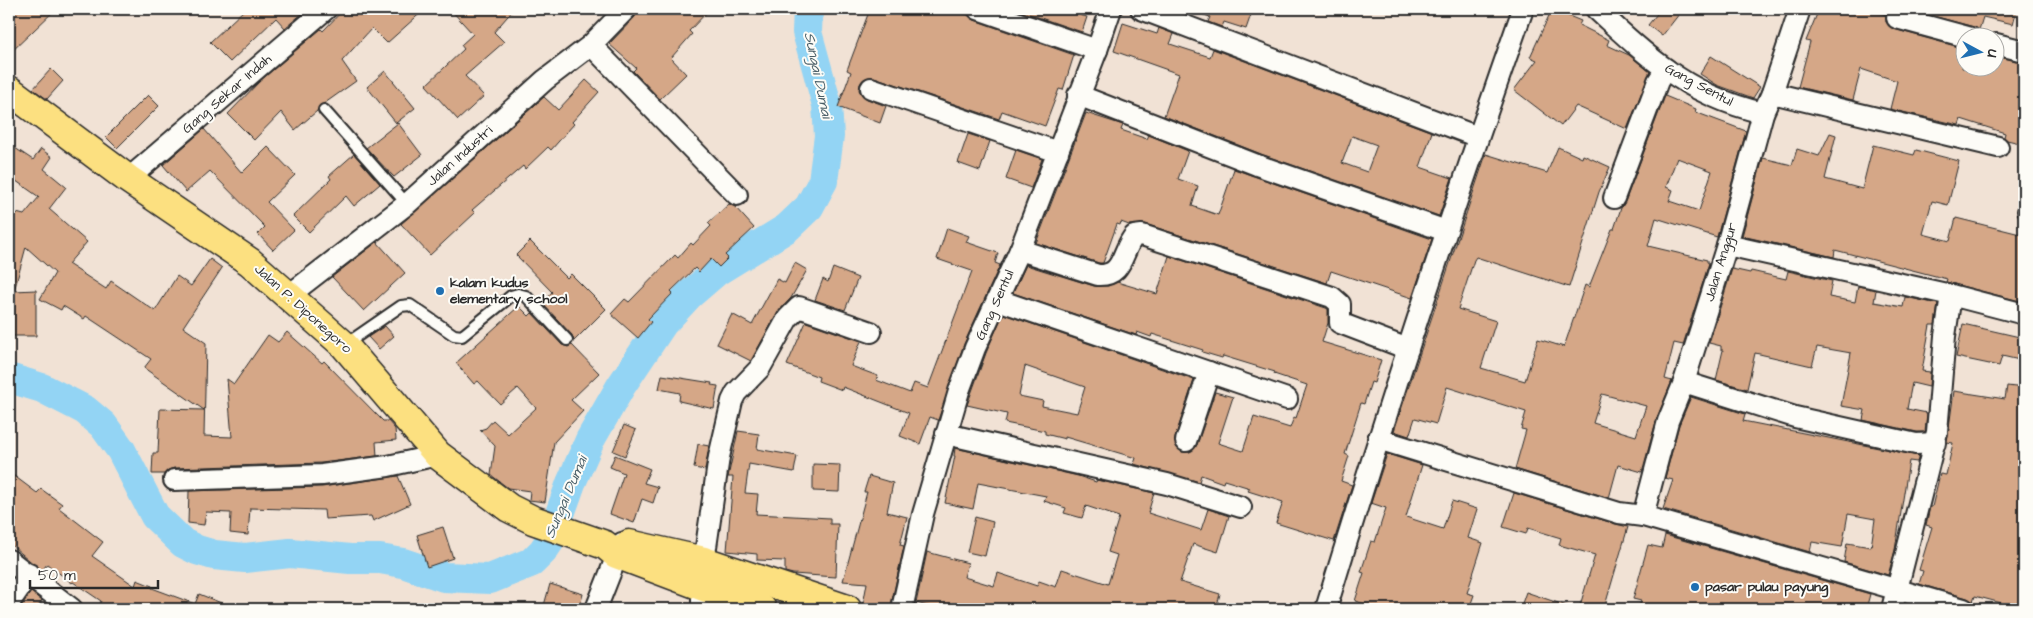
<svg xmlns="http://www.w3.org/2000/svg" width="2033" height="618" font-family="'Architects Daughter',sans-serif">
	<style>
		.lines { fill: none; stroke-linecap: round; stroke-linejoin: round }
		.river { stroke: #93d4f4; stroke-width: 30 }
		.building { fill: #d5a787; stroke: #2b2b2b; fill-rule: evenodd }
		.service-casing { stroke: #2b2b2b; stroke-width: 14 }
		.minor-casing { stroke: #2b2b2b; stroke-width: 24 }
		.primary-casing { stroke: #2b2b2b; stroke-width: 31 }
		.service { stroke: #fdfcf7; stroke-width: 10 }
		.minor { stroke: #fdfcf7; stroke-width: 20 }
		.primary { stroke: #fce080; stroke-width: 28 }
		.poi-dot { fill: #1f6fb2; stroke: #fdfcf7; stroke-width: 2 }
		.labels { text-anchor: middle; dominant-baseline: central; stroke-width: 4; stroke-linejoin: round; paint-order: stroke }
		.street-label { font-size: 14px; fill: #2b2b2b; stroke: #fdfcf7 }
		.poi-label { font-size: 14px; font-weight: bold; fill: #2b2b2b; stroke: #fdfcf7; text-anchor: start }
		.water-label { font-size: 15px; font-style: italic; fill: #4a5e67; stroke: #fdfcf7 }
	</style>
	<rect width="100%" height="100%" fill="#f1e2d5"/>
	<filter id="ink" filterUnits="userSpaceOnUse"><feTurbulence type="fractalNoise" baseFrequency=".02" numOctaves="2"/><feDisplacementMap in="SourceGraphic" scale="10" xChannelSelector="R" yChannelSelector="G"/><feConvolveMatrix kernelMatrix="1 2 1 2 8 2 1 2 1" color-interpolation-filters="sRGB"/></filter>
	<g filter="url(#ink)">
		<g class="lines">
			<path class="river" d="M9,378L42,388L85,410L103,425L121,450L155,516L183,543L197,550L214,555L245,558L290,553L350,559H380L403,563L444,577L490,579L532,562L543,551L551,539L571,483L590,440L621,386L663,323L688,296L717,271L787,228L809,207L823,181L829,136L827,105L807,32L808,9"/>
		</g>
		<g class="building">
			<path d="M18,9H56L9,54V18Z"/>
			<path d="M245,9H301L304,12L285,28L276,18L230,62L210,42Z"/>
			<path d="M344,9L350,15L358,9H425L387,43L372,28L342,61L356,81L325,103L320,105L317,111L295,130L281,112L254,140L228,114L260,81L321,29L323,31Z"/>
			<path d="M450,9H514L494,32L504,42L465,76L484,96L458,120L426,85L464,49L461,45L473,34Z"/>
			<path d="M638,9H710L689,31L692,34L671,58L686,74L660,99L633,71L636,68L609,44L635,17Z"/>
			<path d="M870,9H951L968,15L974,20L1074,55L1063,90L1059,89L1045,126L1002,111L999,119L874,77L864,79L860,84L859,90L862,95L867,99L886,106L880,123L838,107L851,72L847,70Z"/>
			<path d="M1014,9H1083L1080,15L1087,17L1082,32Z"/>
			<path d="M1193,9H1253L1246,29L1224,22L1222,27L1208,22L1210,17L1192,11Z"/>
			<path d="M1552,9L1581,21L1579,25L1609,40L1607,45L1629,55L1650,72L1627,129L1576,106L1561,126L1514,90L1537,60L1530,57Z"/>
			<path d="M1661,9H1683L1662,36L1648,25Z"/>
			<path d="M1819,9H1868L1886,15V22L1893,29L1966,49L1962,68H1996V56L2024,63V144L2007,140L2004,137L2005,133L1961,119L1959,125L1890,109L1897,81L1861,69L1853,100L1798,87L1810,42L1806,41Z"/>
			<path d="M1908,9H2017L2013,24L1983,17L1979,30L1974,27Z"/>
			<path d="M1123,23L1157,34L1159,28L1174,34L1170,44L1210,57L1213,49L1432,132L1420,167L1452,178L1439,216L1261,154L1164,116L1179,74L1114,51ZM1352,136L1377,145L1367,172L1342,163Z"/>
			<path d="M1711,56L1760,87L1753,98L1717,85L1700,74Z"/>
			<path d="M51,69L63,81L47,99L33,89Z"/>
			<path d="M385,71L415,108L396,123L367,87Z"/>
			<path d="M586,80L599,92L572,122L574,124L551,150L548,147L525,169L523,166L472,210L475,213L430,255L401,224L544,97L558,110Z"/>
			<path d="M148,95L159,106L117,148L106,137Z"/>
			<path d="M1665,96L1696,109L1695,112L1746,131L1717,237L1656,218L1648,246L1707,260V262L1709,263L1683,345L1674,343L1665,379L1672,381L1657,418L1642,472L1618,465L1609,498L1515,469L1526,430L1521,429L1526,412L1447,387L1436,424L1415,418L1409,436L1394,431L1486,154L1547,173L1558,147L1582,158L1583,155L1610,167L1599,192L1569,287L1476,257L1474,260L1458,309L1496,321L1481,368L1525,381L1538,339L1564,347L1585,285L1589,287L1612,229H1614L1621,208L1625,202ZM1677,158L1712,171L1699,211L1669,201L1673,190L1666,187ZM1602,394L1646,406L1636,436L1593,423Z"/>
			<path d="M1086,113L1123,125L1121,130L1147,139L1149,135L1188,151L1178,179L1198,186L1192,206L1218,215L1234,169L1432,239L1412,298L1331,271L1327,283L1145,224L1129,225L1121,222L1120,225L1117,224L1103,263H1099L1036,243Z"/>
			<path d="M398,123L422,155L394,177L366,148Z"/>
			<path d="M204,129L242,173L268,147L295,175L267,202L294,230L273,250L258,234L265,227L210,171L186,192L163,165Z"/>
			<path d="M1830,133L1836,135L1825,179L1862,189L1873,145L1914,155L1916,150L1959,161L1948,205L1932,201L1923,234L1950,241L1956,218L2024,235V302L1946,282L1947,279L1835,250L1834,257L1742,236L1763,158L1792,165L1797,149L1819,156Z"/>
			<path d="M968,134L990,141L980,171L958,163Z"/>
			<path d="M9,144L33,160L41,149L52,157L44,169L66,187L49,209L87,242L68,264L106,289L111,281L155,311L177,276L191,286L210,259L222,268L183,327L206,343L204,436L232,437L227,379L234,384L268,335L278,342L287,332L322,363L324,361L383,421H388L395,429L396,440L376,442L377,456L321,463L174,468L168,470L164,474H152L153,453H158L160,409L204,410L144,368L151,359L86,316L84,319L63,306L61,310L40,299L55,273L26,247L14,291L36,290V336H9V211L24,215L39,197L9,176Z"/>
			<path d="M1016,150L1042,159L1031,188L1006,179Z"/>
			<path d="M354,154L380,184L354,206L346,196L309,232L293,216L331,179L329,176Z"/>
			<path d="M729,204L735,207L754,228L725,255L728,258L719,267L711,259L699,272L695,268L671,291L673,293L648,319L651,322L638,338L611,314L625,299L629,302L675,255L678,258L691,243L693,245L711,226L708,223Z"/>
			<path d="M947,228L969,236L966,242L998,253L995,263L1000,265L964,344L938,420L930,417L920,444L900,436L909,413L843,387L842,390L818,381L819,377L787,365L806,322L861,341L851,366L878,376L876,380L910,393L914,383L928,388L972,271L937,259Z"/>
			<path d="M530,241L567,278L571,274L606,309L574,341L572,335L542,303L552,292L516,255Z"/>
			<path d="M377,242L405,273L364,311L332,277Z"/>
			<path d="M1169,256L1326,308L1328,309V323L1322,342L1381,360L1374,383L1371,382L1364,404L1361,403L1345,454L1349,456L1341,481L1352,485L1334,541L1276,523L1283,502L1248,491L1250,488L1224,480L1223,483L1201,475L1199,482L1134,464L1136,458L1065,437V439L1045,434V431L1005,423L1007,414L967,405L986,353L1003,314L1194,380L1175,438L1177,448L1182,452H1189L1197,445L1215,392L1233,397L1218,443L1243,451L1254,417L1290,428L1294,417L1296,418L1307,385L1274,374L1275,372L1223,356L1222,358L1202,352L1203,350L1152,334L1151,337L1137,332L1136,335L1013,293L1026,265L1094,286H1108L1117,282L1157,294ZM1025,366L1085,387L1077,413L1042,406L1043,401L1019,396Z"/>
			<path d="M795,263L807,270L791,298L778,312L751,361L717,344L732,314L752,325L777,279L785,283Z"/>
			<path d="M833,268L858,278L845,310L815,300L823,279L828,282Z"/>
			<path d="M1732,269L1750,273L1751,271L1786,279L1788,271L1832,281L1829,297L1855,302L1858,286L1876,290L1874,302L1903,307L1905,297L1938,304L1935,325H1930L1922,371L1930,372L1929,387L1912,383L1907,409L1927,413L1925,432H1917L1863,420L1865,410L1841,406L1851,353L1817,347L1812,366L1755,353L1747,389L1716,380L1723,350H1721V346L1709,343Z"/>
			<path d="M519,306L529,316L532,313L562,345L568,347L572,345L599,373L571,400L583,411L554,442L545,502L529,500L530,491L508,488L491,475L495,446L480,430L486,428L493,420L508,434L536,408L518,388L500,404L478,381L474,384L456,363Z"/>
			<path d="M1963,324L2024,338V361L2002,356L1999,366L1956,357Z"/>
			<path d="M385,326L394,336L379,349L368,337Z"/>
			<path d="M662,375L712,383L711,385L718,386L714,409L679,401L680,393L659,389Z"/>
			<path d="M2007,386L2024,388V609L1975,596L1973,602L1967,598L1919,584L1923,571L1919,570L1932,527L1926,525L1930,507H1932L1940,474L1946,475L1953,443L1947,442L1954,391L2005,399Z"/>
			<path d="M1691,397L1745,414L1743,421L1919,456L1917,462L1909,461L1895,550L1888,575L1844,562L1847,543L1871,547L1875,519L1848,514L1842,547L1812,542L1810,552L1663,509L1673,480L1665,478L1679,425Z"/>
			<path d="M624,425L636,430L625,456L613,451Z"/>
			<path d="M738,431L759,434L757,449L797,456L794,472L749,464L745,493L758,494L756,514L830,518V524H838L836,577L793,574L785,572V561L757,560V554L727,551L733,477H728Z"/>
			<path d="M698,444L709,446L705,470L694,468Z"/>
			<path d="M955,448L1078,476L1096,482L1097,480L1154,493L1148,513L1201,530L1208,509L1229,516L1218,552L1193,544L1180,582L1220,594L1216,609H940L916,603L927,552L968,563L964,577L994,586L998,573L1037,586L1039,581L1056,587L1062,569L1108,584L1117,555L1108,552L1119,517L1086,506L1082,518L1064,513L1066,508L1044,501L1046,496L978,483L973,509L945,503L955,456H954Z"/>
			<path d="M1387,454L1422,465L1406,517L1443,529L1452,501L1477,509L1468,538L1483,543L1467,593L1474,595L1469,609H1381L1355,601L1364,573L1361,572L1371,541L1375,542L1386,508L1371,503Z"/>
			<path d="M615,455L650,469L644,483L658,487L653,503L642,499L634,523L610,514L624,473L610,467Z"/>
			<path d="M813,464L840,465L839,492L813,491Z"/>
			<path d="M9,472L37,493L41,489L62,504L59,508L103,542L92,556L135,586L137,580L152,586V588L195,604L199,594L236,609H98L101,601L73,582L72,583L47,564L42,571L9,543V532L14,525L9,520Z"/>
			<path d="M398,476L410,504L373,521L371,516L325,519L324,510L250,508L248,535L230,533L231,513L206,512L204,525L188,523L189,491L322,487Z"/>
			<path d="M869,476L893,483L887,512L907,517L900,545L904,546L890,609L863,605L867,583L843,581L867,492H864Z"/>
			<path d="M1514,493L1616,524L1628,527L1604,609H1579L1595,555L1559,545L1561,538L1528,528L1526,534L1503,527Z"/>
			<path d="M975,517L993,522L985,556L967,552Z"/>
			<path d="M443,527L453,558L427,567L417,535Z"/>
			<path d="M1665,535L1870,594L1866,609H1638L1641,601L1633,599L1648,545L1662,548Z"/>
			<path d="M550,584L583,594L579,609H543Z"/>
			<path d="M31,592L42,601L36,609H19Z"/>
			<path d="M1526,592L1570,607V609H1520Z"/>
		</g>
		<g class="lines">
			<defs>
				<g id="service">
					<path d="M324,110L407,204"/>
					<path d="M2023,211L2024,212"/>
					<path d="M346,344L401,306L410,305L454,335L462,336L511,296L518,294L526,296L567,340"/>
				</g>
				<g id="minor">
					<path d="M978,9L1097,50"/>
					<path d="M1141,9L1478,137"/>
					<path d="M1596,9C1618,29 1641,52 1666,69C1694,90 1729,105 1763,113"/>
					<path d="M1897,18L1971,38"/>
					<path d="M1996,44L2024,51"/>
					<path d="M591,45L737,195"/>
					<path d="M871,88L1058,152"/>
					<path d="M1772,93L1998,147"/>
					<path d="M1078,95L1257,165L1446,231"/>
					<path d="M128,179L326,9"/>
					<path d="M1614,198L1658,81L1666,69"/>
					<path d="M1727,245L1951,295L2024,314"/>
					<path d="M1020,250L1098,275C1124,276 1121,252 1134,236L1142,235L1332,297L1340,304V323L1408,349"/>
					<path d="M288,296L407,204L545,80L591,45L626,9"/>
					<path d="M998,300L1287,399"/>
					<path d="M1684,382L1795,417L1916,444L1935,443"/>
					<path d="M946,434L1167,484L1241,507"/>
					<path d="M1378,439L1619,513L1643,516L1964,609"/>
					<path d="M1186,441L1209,372"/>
					<path d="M174,480L322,475L388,466L438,455"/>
					<path d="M1643,516L1668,421L1684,382L1727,245L1763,113L1772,93L1800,9"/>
					<path d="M9,560L72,609"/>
					<path d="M704,561L719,457L732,401L736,393L760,368L788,318L799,307L871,332"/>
					<path d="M9,603L29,574"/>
					<path d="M596,609L622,543"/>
					<path d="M702,609V587"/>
					<path d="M902,609L923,514L959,391L975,348L1020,250L1097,50L1111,9"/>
					<path d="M1326,609C1387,408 1453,208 1523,9"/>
					<path d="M1892,609L1937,432L1945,336L1951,295"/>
				</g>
				<g id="primary">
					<path d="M9,90L128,179L250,262L344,345L438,455L509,508L533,520L605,545L616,554L762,609"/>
					<path d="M629,544L704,561L847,609"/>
				</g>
			</defs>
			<use href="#service" class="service-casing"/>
			<use href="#minor" class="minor-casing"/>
			<use href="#primary" class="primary-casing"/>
			<use href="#service" class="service"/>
			<use href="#minor" class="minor"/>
			<use href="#primary" class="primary"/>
		</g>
	</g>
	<g class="poi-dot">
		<circle cx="440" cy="291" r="5"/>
		<circle cx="1695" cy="587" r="5"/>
	</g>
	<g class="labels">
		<g class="street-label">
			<text transform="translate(1699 85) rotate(28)">Gang Sentul</text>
			<text transform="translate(227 94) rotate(-41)">Gang Sekar Indah</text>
			<text transform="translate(460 156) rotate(-42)">Jalan Industri</text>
			<text transform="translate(1721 262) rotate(-73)">Jalan Anggur</text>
			<text transform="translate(995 305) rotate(-66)">Gang Sentul</text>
			<text transform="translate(303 309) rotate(42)">Jalan P. Diponegoro</text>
		</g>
		<g class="poi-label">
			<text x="450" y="283">kalam kudus<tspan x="450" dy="16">elementary school</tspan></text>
			<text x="1705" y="587">pasar pulau payung</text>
		</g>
		<g class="water-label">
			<text transform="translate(818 75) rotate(78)">Sungai Dumai</text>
			<text transform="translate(566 497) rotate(-67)">Sungai Dumai</text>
		</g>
	</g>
	<rect width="2033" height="618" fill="none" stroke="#fdfcf7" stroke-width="30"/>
	<rect x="15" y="15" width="2003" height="588" fill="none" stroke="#2b2b2b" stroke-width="2" filter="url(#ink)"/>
	<g transform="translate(1980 52) rotate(97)"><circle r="24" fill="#fdfcf7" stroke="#a9a8a5"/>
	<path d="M0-4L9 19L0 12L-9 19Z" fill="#1f6fb2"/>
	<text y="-8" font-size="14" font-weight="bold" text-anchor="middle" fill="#2b2b2b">U</text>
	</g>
	<path d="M30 580v8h128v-8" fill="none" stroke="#2b2b2b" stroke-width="2.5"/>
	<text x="38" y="580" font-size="15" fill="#2b2b2b" stroke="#fdfcf7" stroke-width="4" paint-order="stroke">50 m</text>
</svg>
